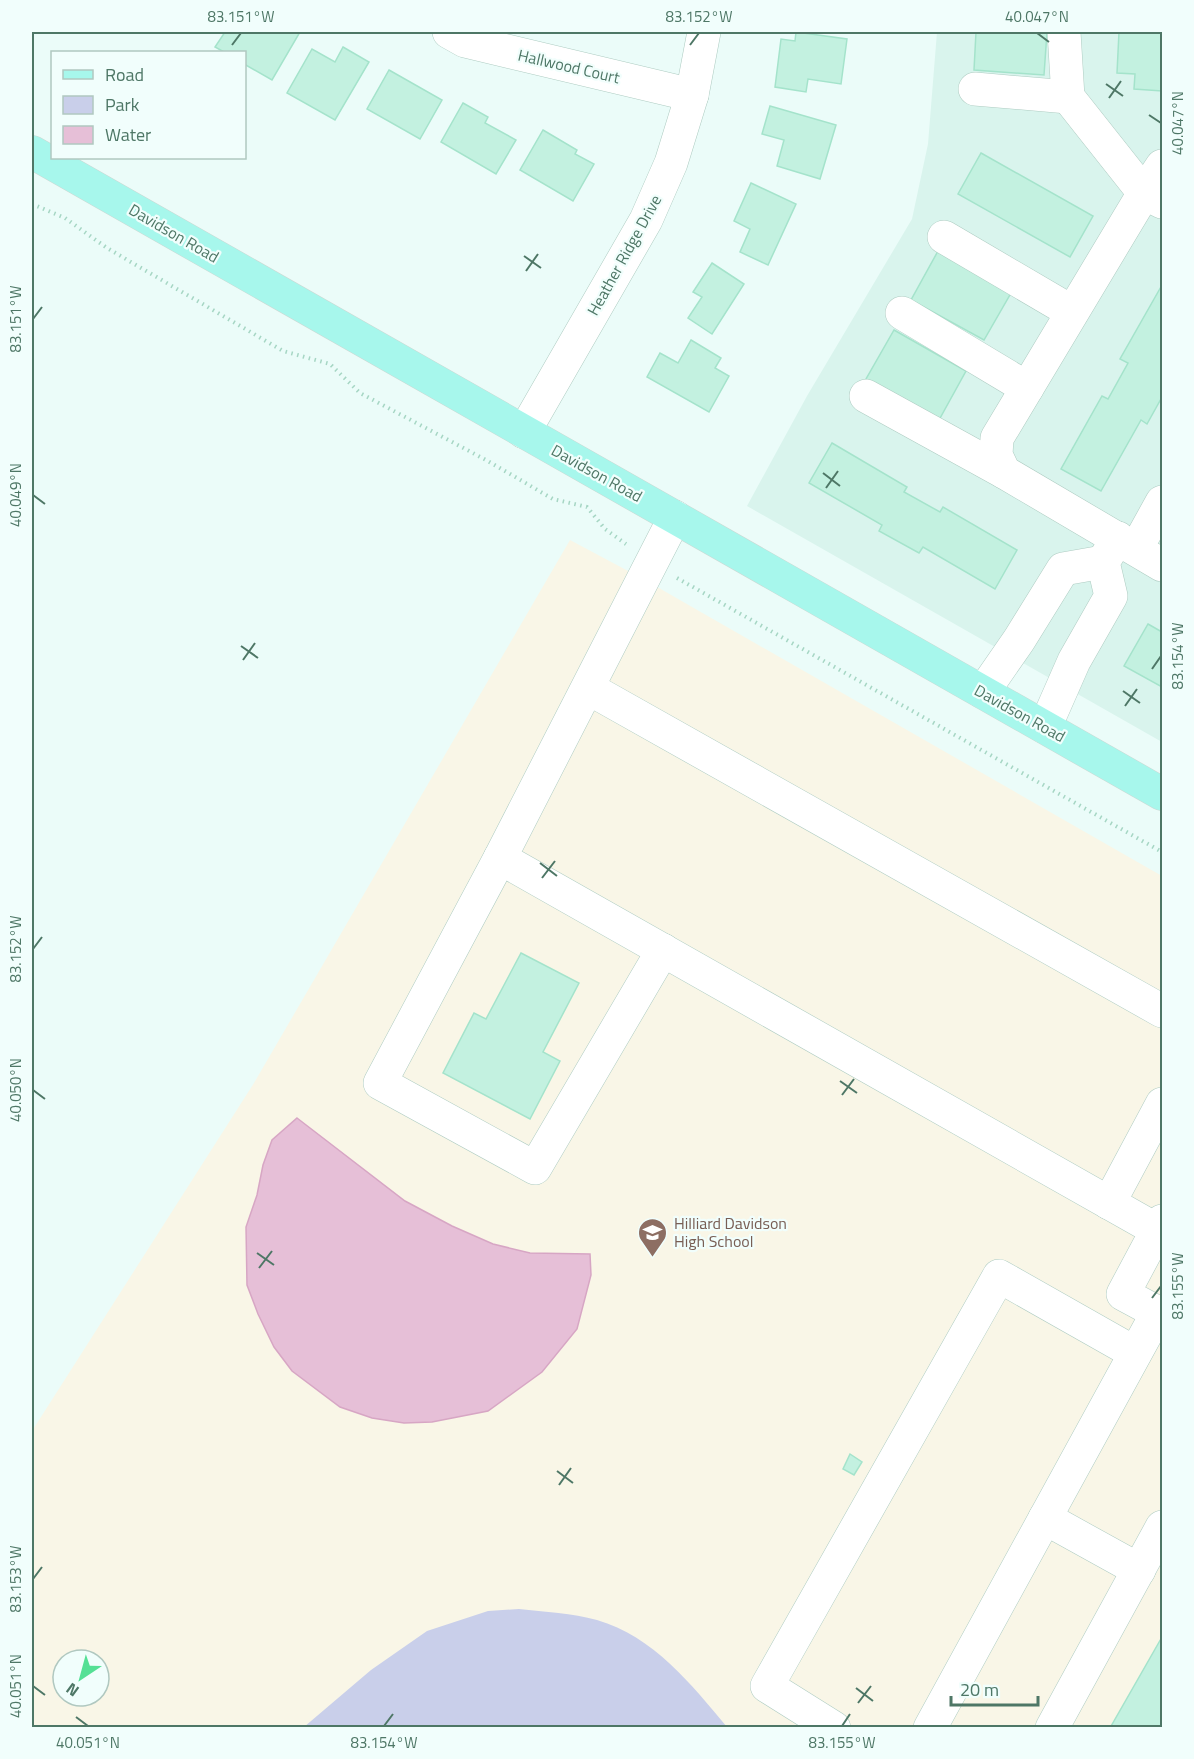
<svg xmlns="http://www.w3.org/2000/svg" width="1194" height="1759" font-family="'Titillium Web',sans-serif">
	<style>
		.residential { fill: #d9f4ed }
		.education { fill: #f9f6e7; fill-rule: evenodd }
		.green { fill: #c9cfea }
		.water { fill: #e6bfd7; stroke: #d7a6c4; stroke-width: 1.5 }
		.building { fill: #c3f1e0; stroke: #a4e3cb; stroke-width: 1.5 }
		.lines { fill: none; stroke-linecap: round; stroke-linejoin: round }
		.minor-casing { stroke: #aeccc2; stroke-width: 34 }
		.major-casing { stroke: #cdd9d4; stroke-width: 34 }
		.path { stroke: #a6d6c4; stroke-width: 4; stroke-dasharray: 1.5 4.5; stroke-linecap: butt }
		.minor { stroke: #fff; stroke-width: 33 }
		.major { stroke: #a7f7ec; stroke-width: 33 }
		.ticks { fill: none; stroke: #4e7766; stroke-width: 2 }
		.labels { text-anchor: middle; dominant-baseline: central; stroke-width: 4.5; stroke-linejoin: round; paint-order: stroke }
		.street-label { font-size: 16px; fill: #4e7766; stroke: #f1fefc }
		.education-label { font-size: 16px; fill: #785e54; stroke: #f1fefc; text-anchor: start }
		.neatline { fill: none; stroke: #4e7766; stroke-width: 2 }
		.ticks-label { font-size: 15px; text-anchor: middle; fill: #4e7766 }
	</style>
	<rect width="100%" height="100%" fill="#ebfcf9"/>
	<path class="residential" d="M937,32H1162V742L747,506L807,396L912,219L928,144Z"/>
	<path class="education" d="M570,540L645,580L1162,876V1727H32V1431L254,1083ZM63,1660H99V1696H63Z"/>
	<path class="green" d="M519,1609C545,1612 572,1613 597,1620C653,1636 692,1685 727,1727H304L371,1670L427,1631L488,1611Z"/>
	<path class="water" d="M297,1118L405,1201L452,1226L493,1244L530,1253L590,1254L591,1275L577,1329L542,1372L488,1411L432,1422L404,1423L372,1418L340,1407L292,1371L274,1347L258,1314L247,1285L246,1227L257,1195L263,1165L272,1140Z"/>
	<g class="building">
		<path d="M225,32H300L272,80L244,64V52H224L215,47Z"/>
		<path d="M796,32L847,39L841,84L808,79L806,92L775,87L781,39L795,41Z"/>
		<path d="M976,32H1047L1044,75L974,70Z"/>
		<path d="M1119,32H1162V91L1134,89L1135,74L1117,73Z"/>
		<path d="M343,47L369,62L335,120L287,93L312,49L335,62Z"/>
		<path d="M389,70L442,100L420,139L367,109Z"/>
		<path d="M463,103L488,117L485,123L516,140L496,174L441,142Z"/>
		<path d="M770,106L836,125L820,179L777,166L784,140L762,134Z"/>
		<path d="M543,130L577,150L575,154L594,164L573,201L520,170Z"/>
		<path d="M981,153L1093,216L1070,257L958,194Z"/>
		<path d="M751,183L796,204L768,265L740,252L750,229L734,221Z"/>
		<path d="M938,251L1011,293L984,340L911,300Z"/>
		<path d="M712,263L744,284L712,334L688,318L702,297L693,292Z"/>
		<path d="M1162,285V397L1147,424L1141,420L1101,491L1061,469L1102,396L1108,399L1128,363L1120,359Z"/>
		<path d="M894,330L966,371L939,420L866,379Z"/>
		<path d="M691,340L721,358L715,368L729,376L709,412L647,377L660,353L678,363Z"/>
		<path d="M832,443L907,487L904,492L940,512L943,507L1017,550L995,589L923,547L919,553L879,531L882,525L809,483Z"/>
		<path d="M1148,624L1162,632V687L1124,666Z"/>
		<path d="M521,953L579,983L543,1052L560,1061L530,1119L443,1073L474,1013L486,1019Z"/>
		<path d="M850,1454L862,1462L854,1475L843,1469Z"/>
		<path d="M1162,1637V1728H1110Z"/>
	</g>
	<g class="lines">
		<defs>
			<g id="minor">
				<path d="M449,32L465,41L692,95"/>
				<path d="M1064,32L1068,97L1144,193L1162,202"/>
				<path d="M975,89L1068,97"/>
				<path d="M1162,166L1144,193L997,438L996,455L1004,472L1162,565"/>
				<path d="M944,237L1072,312"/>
				<path d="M902,313L1027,388"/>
				<path d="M866,396L1004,472"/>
				<path d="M524,432L646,220L671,163L692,95L704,32"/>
				<path d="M675,517L500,858L1157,1230"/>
				<path d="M1136,549L1162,502"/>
				<path d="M588,688L1162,1011"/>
				<path d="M983,692L1019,640L1063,569L1103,562"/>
				<path d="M1045,727L1074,661L1111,596L1103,562L1118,538"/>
				<path d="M500,858L380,1083L535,1168L663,950"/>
				<path d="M1109,1203L1162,1104"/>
				<path d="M1162,1221L1123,1294L1162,1315"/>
				<path d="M1045,1518L1139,1570"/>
				<path d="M834,1728L767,1686L999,1276L1135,1353"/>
				<path d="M930,1728L1158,1312"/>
				<path d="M1052,1728L1162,1527"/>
			</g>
			<path id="major" d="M32,152L1162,794"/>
		</defs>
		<use href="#minor" class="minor-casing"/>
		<use href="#major" class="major-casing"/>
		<g class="path">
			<path d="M32,204L65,218L107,248L283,351L330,364L360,393L486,460L553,499L587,507L605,529L626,544"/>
			<path d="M677,578L1162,852"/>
		</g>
		<use href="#minor" class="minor"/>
		<use href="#major" class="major"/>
	</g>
	<path class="ticks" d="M1037,33L1049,42M232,45L241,33M690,45L699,33M1106,84L1123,96M1109,98L1121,81M1149,115L1161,123M524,256L541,268M526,271L538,254M33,319L42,307M823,473L840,486M826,488L838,471M33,495L45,504M241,646L258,658M243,660L255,643M1152,669L1161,656M1123,691L1140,703M1125,706L1137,689M540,863L557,876M542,878L555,861M33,949L42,937M840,1081L857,1093M33,1090L45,1099M842,1095L854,1079M257,1253L274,1265M259,1268L272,1251M1152,1298L1161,1286M557,1471L573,1483M559,1485L571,1468M33,1579L42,1567M33,1686L45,1695M856,1688L873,1701M858,1703L871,1686M76,1717L88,1726M384,1726L393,1714M842,1726L850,1714"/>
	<defs>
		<symbol id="school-pin" viewBox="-11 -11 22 30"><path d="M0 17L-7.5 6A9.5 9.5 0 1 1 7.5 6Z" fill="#8d6e63" stroke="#f1fefc"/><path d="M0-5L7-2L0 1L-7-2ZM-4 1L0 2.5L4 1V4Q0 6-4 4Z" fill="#fff"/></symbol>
	</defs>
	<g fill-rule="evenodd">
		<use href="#school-pin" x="636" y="1216" width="33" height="45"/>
	</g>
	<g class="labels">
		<g class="street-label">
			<text transform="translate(569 66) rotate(13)">Hallwood Court</text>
			<text transform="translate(174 233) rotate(30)">Davidson Road</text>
			<text transform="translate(624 255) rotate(-61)">Heather Ridge Drive</text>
			<text transform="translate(597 473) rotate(29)">Davidson Road</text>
			<text transform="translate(1020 713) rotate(29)">Davidson Road</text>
		</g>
		<g class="education-label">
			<text x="674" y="1223">Hilliard Davidson<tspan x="674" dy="18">High School</tspan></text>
		</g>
	</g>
	<rect width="1194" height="1759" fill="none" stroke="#f1fefc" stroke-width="66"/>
	<rect x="51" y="51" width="195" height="108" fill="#f1fefc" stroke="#b0c8c0" stroke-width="1.5"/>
	<rect x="63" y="70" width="30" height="9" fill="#a7f7ec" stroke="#b0c8c0" stroke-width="1.5"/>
	<text x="105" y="81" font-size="18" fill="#4e7766">Road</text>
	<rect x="63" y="96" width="30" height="18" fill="#c9cfea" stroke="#b0c8c0" stroke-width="1.5"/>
	<text x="105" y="111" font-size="18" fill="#4e7766">Park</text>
	<rect x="63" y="126" width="30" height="18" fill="#e6bfd7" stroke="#b0c8c0" stroke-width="1.5"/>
	<text x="105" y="141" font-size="18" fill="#4e7766">Water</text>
	<g transform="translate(81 1678) rotate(216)"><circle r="28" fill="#f1fefc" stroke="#b0c8c0" stroke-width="1.5"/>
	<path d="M0-4.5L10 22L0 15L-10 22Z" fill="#55e095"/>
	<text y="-9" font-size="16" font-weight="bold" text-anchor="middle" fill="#4e7766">N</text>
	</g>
	<path d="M951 1696v9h87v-9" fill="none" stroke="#4e7766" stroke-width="3"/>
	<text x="960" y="1696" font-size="18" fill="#4e7766" stroke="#f1fefc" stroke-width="4.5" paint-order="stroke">20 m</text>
	<rect x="33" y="33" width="1128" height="1693" class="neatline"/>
	<g class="ticks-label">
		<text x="241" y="22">83.151°W</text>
		<text x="699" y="22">83.152°W</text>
		<text x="1037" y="22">40.047°N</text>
		<text transform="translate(1178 123) rotate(-90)" y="5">40.047°N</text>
		<text transform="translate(16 319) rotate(-90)" y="5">83.151°W</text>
		<text transform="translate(16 495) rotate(-90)" y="5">40.049°N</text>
		<text transform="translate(1178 656) rotate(-90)" y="5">83.154°W</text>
		<text transform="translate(16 949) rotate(-90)" y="5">83.152°W</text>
		<text transform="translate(16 1090) rotate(-90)" y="5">40.050°N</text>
		<text transform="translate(1178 1286) rotate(-90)" y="5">83.155°W</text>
		<text transform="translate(16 1579) rotate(-90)" y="5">83.153°W</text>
		<text transform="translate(16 1686) rotate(-90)" y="5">40.051°N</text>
		<text x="88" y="1748">40.051°N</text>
		<text x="384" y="1748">83.154°W</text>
		<text x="842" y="1748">83.155°W</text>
	</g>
</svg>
